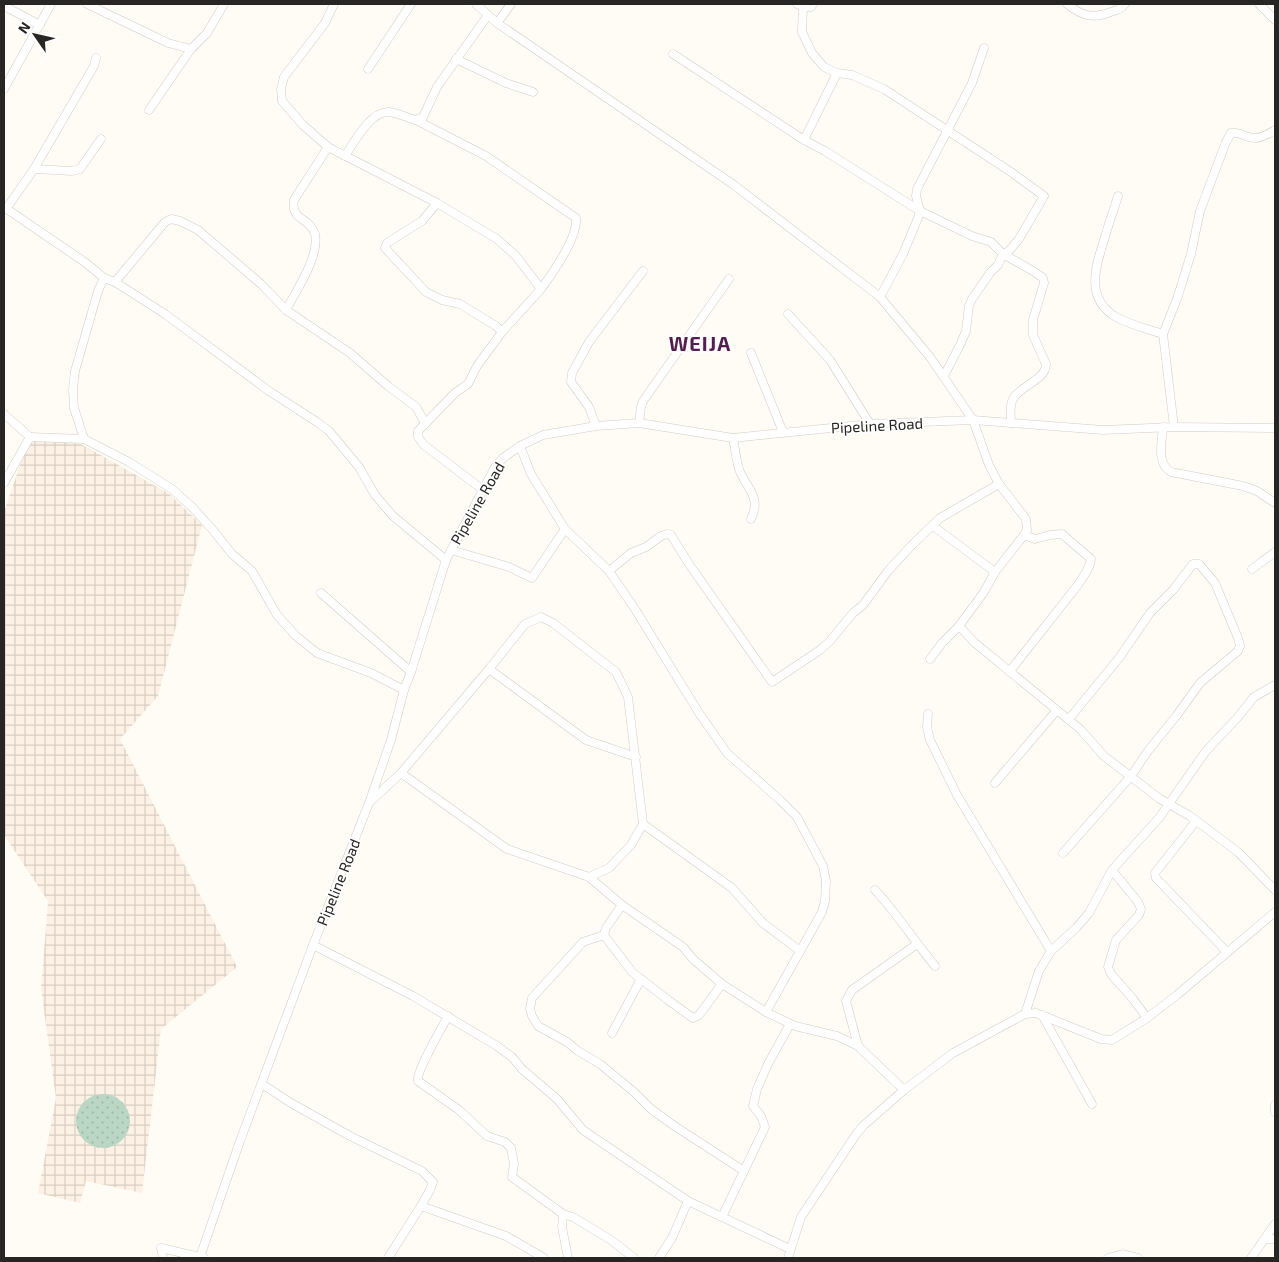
<svg xmlns="http://www.w3.org/2000/svg" width="1279" height="1262" font-family="'Exo 2',sans-serif">
	<style>
		.industrial { fill: url(#industrial-grid) }
		.grass { fill: url(#grass-dots) }
		.lines { fill: none; stroke-linecap: round; stroke-linejoin: round }
		.minor-casing { stroke: #d2cdc7; stroke-width: 9 }
		.minor { stroke: #fff; stroke-width: 8 }
		.labels { text-anchor: middle; dominant-baseline: central; stroke-width: 4; stroke-linejoin: round; paint-order: stroke }
		.street-label { font-size: 15px; fill: #282624; stroke: #fff }
		.district-label { font-size: 20px; font-weight: bold; letter-spacing: 1px; fill: #521f4e; stroke: #fff }
	</style>
	<defs>
		<pattern id="industrial-grid" width="8" height="8" patternUnits="userSpaceOnUse" patternTransform="scale(1.25)"><rect width="8" height="8" fill="#fcf1e4"/><path d="M0 4h8M4 0v8" fill="none" stroke="#d8cec3"/></pattern>
		<pattern id="grass-dots" width="8" height="8" patternUnits="userSpaceOnUse" patternTransform="scale(1.25)"><rect width="8" height="8" fill="#bad6c5"/><path d="M2 2h.1M6 6h.1" fill="none" stroke="#a0b8a9" stroke-width="1.8" stroke-linecap="round"/></pattern>
	</defs>
	<rect width="100%" height="100%" fill="#fffbf5"/>
	<path class="industrial" d="M29,439L81,444L168,493L202,525L158,696L120,739L237,967L161,1029L142,1193L86,1181L80,1203L38,1193L56,1098L41,989L48,901L4,835V512Z"/>
	<circle class="grass" cx="103" cy="1121" r="27"/>
	<g class="lines">
		<defs>
			<g id="minor">
				<path d="M87,4L168,43L191,49"/>
				<path d="M334,4L325,23L284,77L281,89L282,101L303,125L328,147L437,203L497,239L516,256L541,289L502,332L477,366L468,384L455,393L418,431V437L424,445L483,490"/>
				<path d="M476,4L497,23L734,185L880,297L930,357L973,420L989,465L999,484L1026,519L1027,530L1024,535L995,572L984,592L959,626L975,643L1080,729L1104,756L1160,799L1190,816L1226,843L1239,853L1275,890"/>
				<path d="M797,4L803,7H811L813,4"/>
				<path d="M1067,4C1082,16 1092,19 1111,12C1117,10 1121,9 1125,4"/>
				<path d="M1259,4L1275,20"/>
				<path d="M4,6L40,25"/>
				<path d="M803,7L802,32L812,53L824,67L837,73L852,75L884,89L1011,172L1044,196L1019,239L1009,251L1003,254L998,265L990,273L972,299L969,306L966,331L961,343L944,376"/>
				<path d="M497,23L511,4"/>
				<path d="M673,54L804,140L825,151L920,211L972,236L991,242L1003,254L1033,271L1043,278L1044,283L1033,320V335L1046,364C1046,380 1021,385 1013,399C1009,406 1011,415 1011,423"/>
				<path d="M456,59L506,83L533,92"/>
				<path d="M368,69L411,4"/>
				<path d="M4,89L51,4"/>
				<path d="M149,110L191,49L207,33L224,4"/>
				<path d="M416,120L486,156L576,218C578,237 552,274 541,289"/>
				<path d="M804,140L837,73"/>
				<path d="M345,156C353,144 371,110 389,112C398,113 407,118 416,120L423,117L437,87L488,15"/>
				<path d="M34,169L72,171L80,169L101,139"/>
				<path d="M1118,196C1114,209 1109,223 1105,237C1096,265 1084,298 1116,317C1130,325 1148,329 1163,334"/>
				<path d="M437,203L422,221L387,243L385,248L426,292L442,300L460,304L496,326L502,332"/>
				<path d="M4,207L86,263L104,278L115,282L165,314L269,391L317,422L329,431L359,467L375,495L393,516L446,560"/>
				<path d="M6,209L34,169L94,66L96,58"/>
				<path d="M115,282L165,222L171,219L180,221L198,230L261,284L286,310L350,353L388,386L416,407L425,423"/>
				<path d="M880,297L903,254L918,218L920,211L916,196L917,189L972,83L984,48"/>
				<path d="M286,310C296,291 320,256 315,234C310,217 290,221 294,200L328,147"/>
				<path d="M788,314L830,360L870,424"/>
				<path d="M751,353L783,432"/>
				<path d="M4,414L30,437"/>
				<path d="M639,423L641,407L643,401L729,279"/>
				<path d="M596,426L589,407L571,382L572,373L589,342L643,271"/>
				<path d="M1163,427C1162,442 1156,463 1171,472L1243,486L1257,491L1275,503"/>
				<path d="M1174,427L1163,334L1177,299L1191,254L1200,211L1226,142L1231,133C1240,131 1247,139 1256,138C1262,138 1270,133 1275,130"/>
				<path d="M733,438C735,448 736,459 739,469C746,489 762,496 751,519"/>
				<path d="M84,439L74,408L73,389L75,371L98,291L104,278"/>
				<path d="M520,446L531,474L565,529L609,571L635,609L699,713L727,753L780,800L797,817L823,866L826,881L825,901L822,912L766,1012"/>
				<path d="M4,483L30,437L84,439L129,462L172,489L192,507L212,529L232,554L252,571L277,615L296,636L317,653L371,673L404,690"/>
				<path d="M933,526L995,572"/>
				<path d="M451,550L509,567L532,578L565,529"/>
				<path d="M1252,569L1275,552"/>
				<path d="M609,571L631,553L646,547L661,536L667,534L671,535L689,564L772,682L820,650L829,642L853,613L863,605L888,571L911,546L940,518L999,484"/>
				<path d="M321,593L411,672"/>
				<path d="M930,659L942,643L959,626"/>
				<path d="M489,669L586,740L636,757"/>
				<path d="M1010,671L1077,586C1083,577 1090,569 1091,559L1062,534L1050,535L1035,539L1024,535"/>
				<path d="M928,714L927,727L930,740L957,795L1051,951L1039,971L1025,1014"/>
				<path d="M401,773L507,849L589,877L622,905L683,947L693,959L722,984L766,1012L795,1026L837,1036L858,1046L904,1090"/>
				<path d="M995,783L1057,710"/>
				<path d="M370,802L401,773L489,669L525,624L541,617L553,623L616,672L628,697L643,824L631,845L609,868L589,877"/>
				<path d="M1196,821L1155,873L1156,878L1227,952"/>
				<path d="M643,824L732,888L763,923L800,951"/>
				<path d="M1063,853L1131,776L1148,751L1177,715L1200,683L1238,651L1240,646L1238,638L1215,583L1199,564H1193L1173,590L1150,613L1119,658L1069,719"/>
				<path d="M1112,870L1138,902L1141,909L1139,915L1116,940L1108,967L1111,974L1133,999L1147,1018"/>
				<path d="M875,890C897,913 914,941 935,966"/>
				<path d="M622,905L606,928L604,935L632,972L668,1000L693,1018L699,1015L722,984"/>
				<path d="M604,935L583,942L532,998L530,1009L532,1016L538,1026L567,1042L578,1051L600,1064L634,1092L651,1109L676,1127L744,1171"/>
				<path d="M313,945L413,996L497,1046L512,1057L522,1069L557,1099L583,1130L688,1201L790,1249"/>
				<path d="M1051,951L1077,927L1089,913L1112,870L1159,818L1206,751L1238,717L1254,697L1275,685"/>
				<path d="M1042,1015L1092,1104"/>
				<path d="M448,1016C442,1028 416,1071 418,1081L459,1110L487,1136L505,1142L511,1148L514,1164L512,1177L563,1214L573,1217L611,1240L634,1258"/>
				<path d="M612,1033L641,979"/>
				<path d="M858,1046L846,1001L852,990L917,944"/>
				<path d="M262,1084L291,1103L350,1136L422,1171L433,1182L430,1190L421,1206L388,1258"/>
				<path d="M1275,1105V1112"/>
				<path d="M421,1206L506,1236L544,1258"/>
				<path d="M563,1214L562,1227L568,1258"/>
				<path d="M722,1217L765,1127L761,1116L753,1106L757,1089L768,1064L790,1024"/>
				<path d="M1265,1239H1275"/>
				<path d="M200,1257L240,1141L313,945L369,803L391,740L404,690L411,672L446,560L495,467L503,458L520,446L543,435L596,426L639,423L733,438L870,424L973,420L1103,430L1174,427L1275,428"/>
				<path d="M163,1258L161,1248L204,1258"/>
				<path d="M659,1258L672,1238L688,1201"/>
				<path d="M788,1258L801,1217L857,1133L864,1125L904,1090L953,1053L1025,1014L1036,1013L1101,1039L1112,1040L1147,1018L1177,995L1275,912"/>
				<path d="M1108,1258L1123,1254L1138,1258"/>
				<path d="M1251,1258L1275,1224"/>
			</g>
		</defs>
		<use href="#minor" class="minor-casing"/>
		<use href="#minor" class="minor"/>
	</g>
	<g class="labels">
		<g class="street-label">
			<text transform="translate(877 425) rotate(-3)">Pipeline Road</text>
			<text transform="translate(477 503) rotate(-60)">Pipeline Road</text>
			<text transform="translate(338 882) rotate(-68)">Pipeline Road</text>
		</g>
		<g class="district-label">
			<text x="700" y="343">WEIJA</text>
		</g>
	</g>
	<rect width="1279" height="1262" fill="none" stroke="#282624" stroke-width="10"/>
	<g transform="translate(35 35) rotate(304)" stroke="#ffffff" stroke-width="4" paint-order="stroke">
	<path d="M0-4L9 19L0 12L-9 19Z" fill="#282624"/>
	<text y="-8" font-size="14" font-weight="bold" text-anchor="middle" fill="#282624">N</text>
	</g>
</svg>
